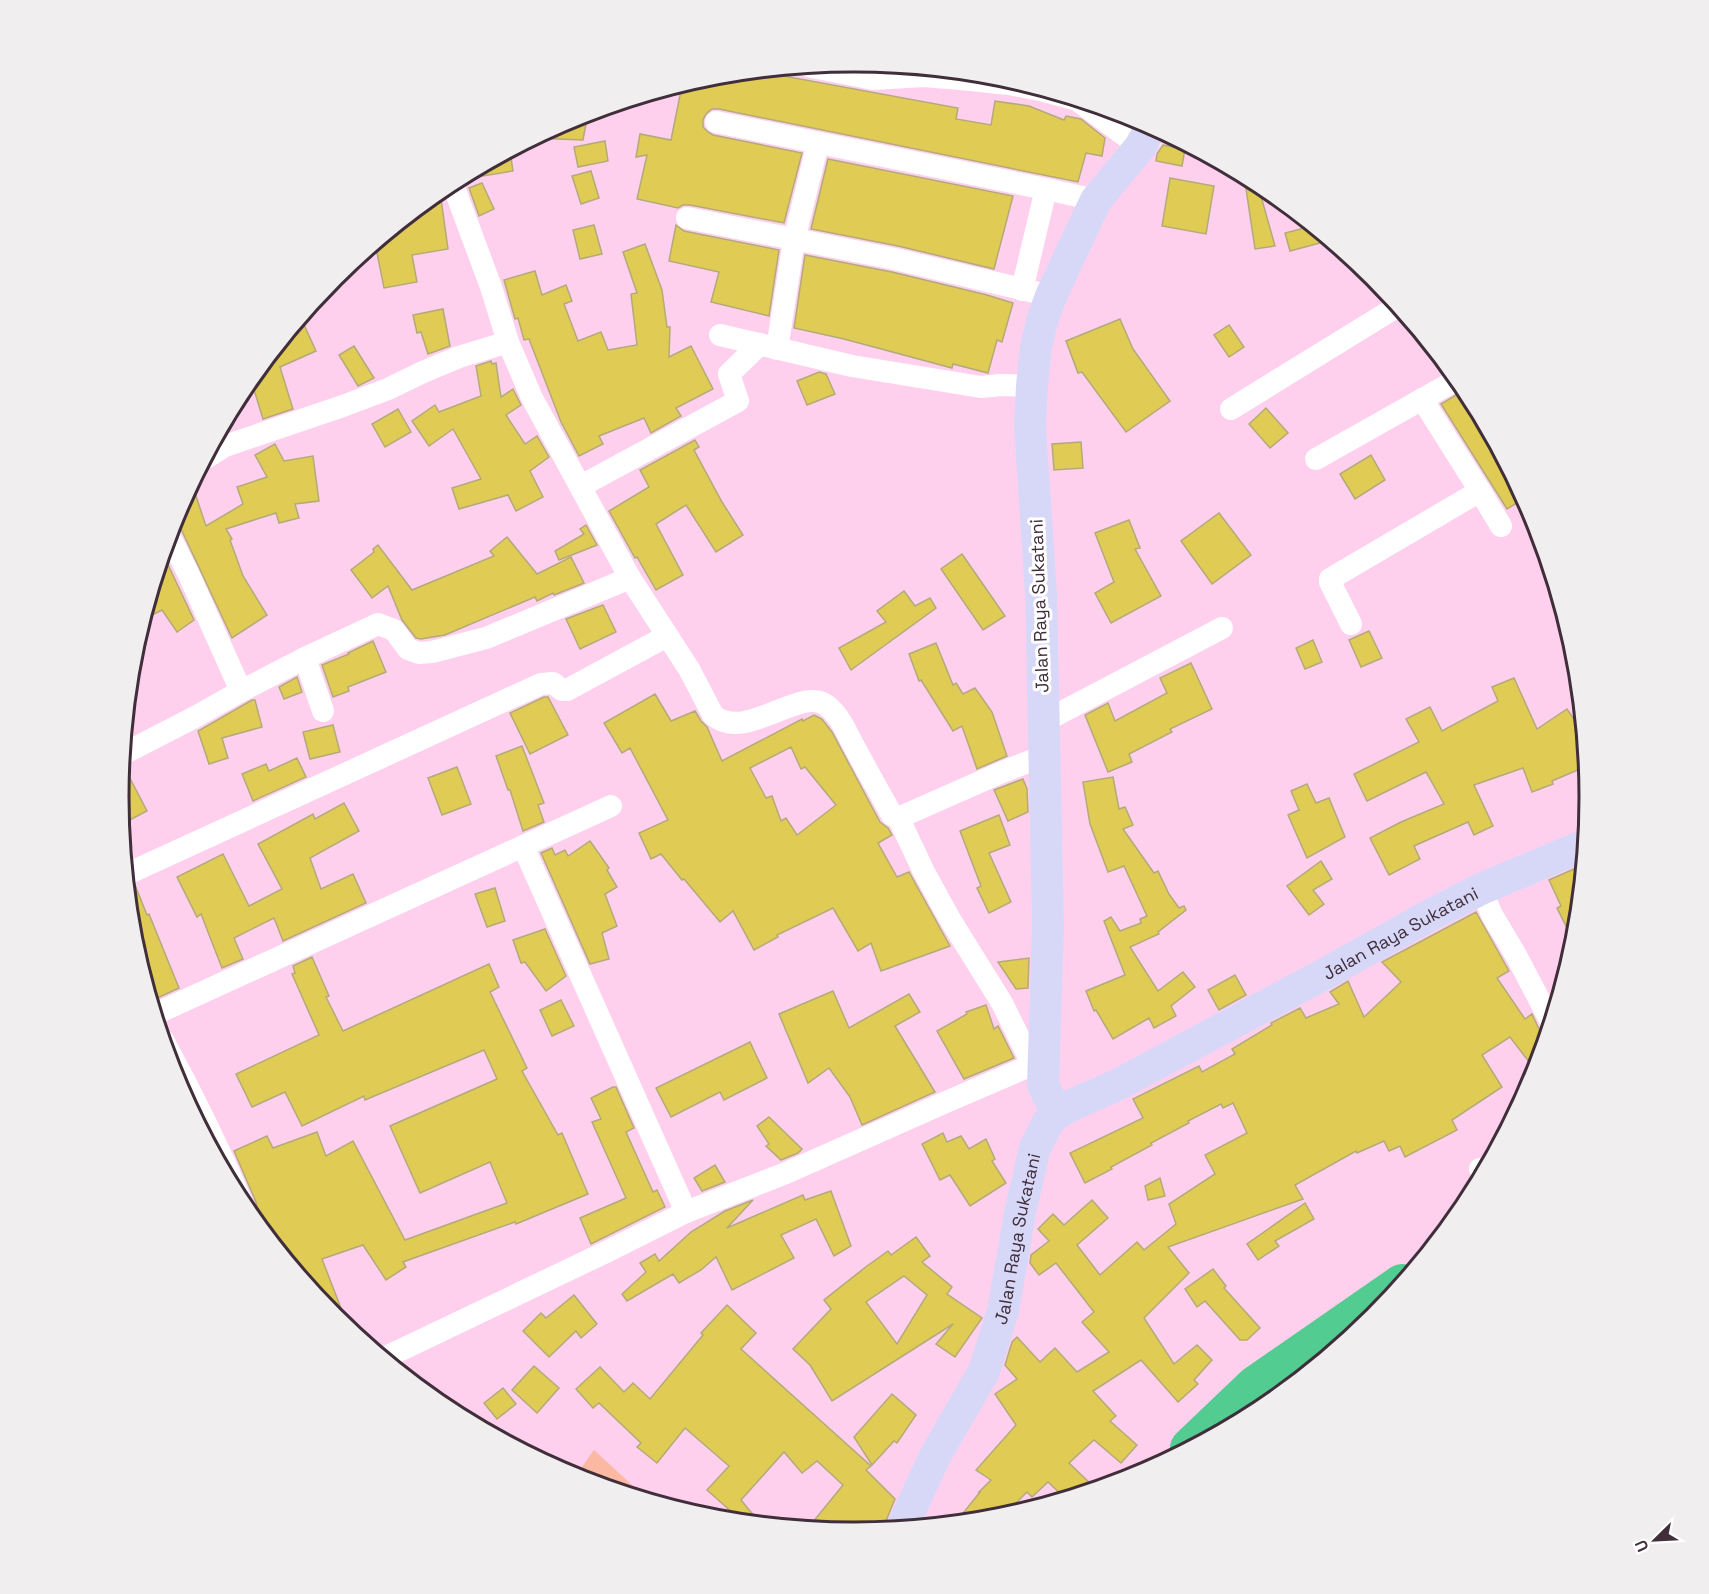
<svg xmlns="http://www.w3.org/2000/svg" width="1709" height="1594" font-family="'Space Grotesk',sans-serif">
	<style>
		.green { fill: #fbb8a2 }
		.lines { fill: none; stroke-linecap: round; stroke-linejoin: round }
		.river { stroke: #53cc92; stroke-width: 40 }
		.building { fill: #e0cb55; stroke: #b3aa7a; stroke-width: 1.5; fill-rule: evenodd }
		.street { stroke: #fff; stroke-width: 22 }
		.secondary { stroke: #d7d8f8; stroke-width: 32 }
		.labels { text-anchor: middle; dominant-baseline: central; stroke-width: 6; stroke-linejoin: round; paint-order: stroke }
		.street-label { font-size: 18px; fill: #402e3a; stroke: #fff }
		.rim { fill: none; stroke: #402e3a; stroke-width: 3 }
	</style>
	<rect width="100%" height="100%" fill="#ffd0ee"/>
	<path class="green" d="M594,1450L647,1499L575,1477Z"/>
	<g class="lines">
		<path class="river" d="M1190,1448L1255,1386L1402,1284"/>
	</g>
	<g class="building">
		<path d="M757,71L958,108L956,119L991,125L995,101L1029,106L1064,120L1066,116L1081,119L1105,138L1102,156L1086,153L1078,182L719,109H712L706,114L703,120V127L708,132L713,135L802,153L784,223L690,205H683L678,208L637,199L647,155L636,157L640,134L671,140L682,85L711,76Z"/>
		<path d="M588,113L583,140L535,138L573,117Z"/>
		<path d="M605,141L608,161L578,167L574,147Z"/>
		<path d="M1163,145L1185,149L1182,166L1156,161L1157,154Z"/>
		<path d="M510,151L513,171L465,179L464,176Z"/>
		<path d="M828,159L1013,196L994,269L898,246L811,229Z"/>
		<path d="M591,171L599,198L581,204L572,176Z"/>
		<path d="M1170,178L1214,186L1206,234L1162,226Z"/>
		<path d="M1253,180L1257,182L1275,246L1255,249L1245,182Z"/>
		<path d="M482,183L494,209L479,216L469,188Z"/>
		<path d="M432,197L435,202L441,199L448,249L412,255L417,282L384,288L375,243Z"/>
		<path d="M594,225L602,254L580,259L573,230Z"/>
		<path d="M676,225L684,231L779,250L769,316L711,302L719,272L669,261Z"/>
		<path d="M1312,226L1317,229L1320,243L1290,251L1285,233Z"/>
		<path d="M645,244L662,290L667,327H670L669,357L691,346L713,389L676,408L681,416L651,433L644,418L599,436L603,444L579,456L561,422L529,339L524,340L518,318L515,319L504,280L535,271L542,295L566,285L572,301L564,304L578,341L601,332L608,350L637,345L631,294L637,293L623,252Z"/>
		<path d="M805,255L892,272L987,295L1013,303L1002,342L997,340L988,373L953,364L952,368L844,339L794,328Z"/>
		<path d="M443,309L450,346L428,354L421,332L417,333L413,315Z"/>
		<path d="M301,318L316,351L280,367L293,409L263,419L251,380L249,381Z"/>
		<path d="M1120,319L1133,349L1170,401L1126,432L1082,372L1078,373L1066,341Z"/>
		<path d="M1229,325L1244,347L1229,357L1214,335Z"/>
		<path d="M354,346L374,378L358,386L339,355Z"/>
		<path d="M491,361L492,364L496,363L501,397L513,389L521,405L506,415L525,444L537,436L549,457L530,471L543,497L516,511L508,495L459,509L452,488L481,479L453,429L429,446L412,421L435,405L439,412L481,396L476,366Z"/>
		<path d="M819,372L826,374L835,394L807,405L797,381Z"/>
		<path d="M1466,389L1525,498L1507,509L1441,404Z"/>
		<path d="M1266,408L1288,433L1270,448L1249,424Z"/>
		<path d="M398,409L411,432L385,447L372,424Z"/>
		<path d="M695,440L699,447L694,450L722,502L743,535L716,552L686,505L656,524L683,575L656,590L637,557L635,558L609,511L649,487L640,470Z"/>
		<path d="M1081,442L1083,468L1054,470L1052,444Z"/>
		<path d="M275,444L284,461L313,456L319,501L295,504L299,518L279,523L276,513L226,529L232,539L230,540L243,576L267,615L232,638L181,529L173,522L175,515L192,484L206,526L243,504L237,487L267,477L255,455Z"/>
		<path d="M1371,455L1385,480L1355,499L1340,474Z"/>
		<path d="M1219,513L1251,555L1212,584L1181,541Z"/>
		<path d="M1129,520L1140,548L1135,549L1161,596L1111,623L1095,593L1114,582L1095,533Z"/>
		<path d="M586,525L597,545L559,560L555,551L584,534L580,529Z"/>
		<path d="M507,537L537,574L571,557L584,583L554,595L553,593L537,601L535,597L445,635L421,639L416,638L402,620L388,586L372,598L351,570L374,552L373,549L378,545L412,590L494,556L490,551Z"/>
		<path d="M163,554L194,620L177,632L162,610L144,619Z"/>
		<path d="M962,554L1005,616L983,630L941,569Z"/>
		<path d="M904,591L915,606L930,598L936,608L851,670L839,648L886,622L877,611Z"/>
		<path d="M603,605L616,632L580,649L566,619Z"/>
		<path d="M1369,631L1382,658L1361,667L1349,640Z"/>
		<path d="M1313,640L1322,662L1305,669L1296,648Z"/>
		<path d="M373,641L386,672L348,687L349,691L333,697L322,665L349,654L348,653Z"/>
		<path d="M936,643L953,685L956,683L963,694L975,688L992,712L1007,756L977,769L962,726L953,731L921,680L919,681L909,654Z"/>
		<path d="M1191,663L1212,709L1170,729L1172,732L1129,754L1132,762L1108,772L1085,715L1108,703L1115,721L1167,693L1160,678Z"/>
		<path d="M297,677L302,692L284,699L279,687Z"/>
		<path d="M1514,678L1537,729L1567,709L1584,734L1587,766L1552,781L1553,784L1532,792L1523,768L1474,785L1493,826L1474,835L1468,822L1414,846L1420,859L1389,875L1370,838L1401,822L1444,804L1426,772L1367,801L1354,774L1419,742L1406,719L1430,707L1442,731L1498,701L1492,687Z"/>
		<path d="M655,694L671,721L695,711L701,721L707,727L722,761L802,719L803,721L814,715L822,719L832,732L880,822L888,828L892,835L878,843L897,877L909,872L950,946L881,971L871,943L858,951L833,908L777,935L778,937L754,950L733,911L720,922L684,879L682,880L661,854L651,859L639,833L668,820L630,748L622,753L604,723ZM791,747L801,769L805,767L836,805L797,835L786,818L781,821L772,796L766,798L750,768Z"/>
		<path d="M544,697H548L568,735L530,754L510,713Z"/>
		<path d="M252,700H255L262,727L222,738L228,758L209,764L198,731Z"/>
		<path d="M333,725L340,752L310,759L303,732Z"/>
		<path d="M522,746L544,803L538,805L544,822L523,831L510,790H508L496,756Z"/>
		<path d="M297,758L306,777L253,801L242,774L266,764L269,771Z"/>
		<path d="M122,767H124L147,811L122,824L119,797Z"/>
		<path d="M457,767L471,804L442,815L428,778Z"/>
		<path d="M1113,777L1119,809L1125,807L1133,825L1123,829L1154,873L1158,871L1169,894L1179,908L1184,906L1186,910L1158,932L1159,934L1130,947L1158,991L1183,972L1195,987L1171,1006L1176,1016L1154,1028L1149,1018L1113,1039L1096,1010L1094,1011L1086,991L1125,975L1104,921L1111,917L1120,931L1141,923L1140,919L1147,916L1124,866L1108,872L1090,824L1083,782Z"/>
		<path d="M1023,779L1027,789L1028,812L1008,821L994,790Z"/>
		<path d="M1307,784L1316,803L1329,798L1345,837L1307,858L1288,815L1299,810L1291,791Z"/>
		<path d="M344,803L359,831L310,858L321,889L353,874L366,903L283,941L274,918L234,938L243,959L222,968L201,914L197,917L177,877L223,854L249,906L282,889L258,844L313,814L315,819Z"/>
		<path d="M999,815L1010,845L989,853L1011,902L989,913L977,888L981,886L960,831Z"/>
		<path d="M590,841L609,868L607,870L617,887L605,894L617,926L602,933L609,959L590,964L541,853L552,848L555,855L565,850L568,856Z"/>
		<path d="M1321,861L1332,879L1313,890L1324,904L1309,915L1287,886Z"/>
		<path d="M1583,865L1576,941L1575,944L1557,908L1561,906L1549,880Z"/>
		<path d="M135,885L147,915L149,914L179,988L153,1000L133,940L128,887Z"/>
		<path d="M495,888L505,921L487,927L475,894Z"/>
		<path d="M1476,912L1509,971L1497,978L1525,1019L1532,1014L1539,1029L1547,1035L1536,1071L1510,1037L1482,1055L1502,1087L1452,1120L1457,1130L1405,1157L1400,1146L1389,1151L1384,1141L1357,1153L1356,1151L1295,1185L1303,1199L1168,1247L1189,1273L1144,1318L1174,1364L1197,1345L1212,1360L1194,1380L1198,1384L1178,1402L1141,1360L1093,1391L1116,1416L1110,1421L1137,1445L1121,1463L1094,1440L1069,1463L1096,1489L1065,1498L1048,1482L1032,1497L1027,1492L1002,1517L956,1522L980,1492H979L991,1480L976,1470L1016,1425L995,1394L1017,1379L1005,1365L1012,1342L1017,1337L1040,1362L1055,1348L1077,1372L1109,1352L1082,1322L1094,1312L1056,1263L1039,1275L1030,1263L1031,1255L1049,1241L1038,1229L1053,1214L1064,1225L1092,1200L1108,1218L1077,1245L1100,1275L1137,1242L1144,1250L1176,1224L1169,1204L1215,1174L1205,1155L1247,1133L1233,1103L1223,1108L1221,1104L1188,1121L1189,1123L1151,1143L1152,1145L1111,1167L1112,1169L1085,1183L1070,1153L1143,1118L1133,1099L1199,1066L1202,1072L1235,1054L1232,1049L1272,1025L1271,1023L1300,1008L1306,1018L1339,1004L1330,992L1348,981L1364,1017L1401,982L1382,962Z"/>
		<path d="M545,929L566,976L546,991L525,962L521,963L513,940Z"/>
		<path d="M312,957L329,996L326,997L343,1031L489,964L499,987L490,992L527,1068L522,1071L558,1135L562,1133L588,1194L516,1224L515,1222L403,1262L406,1267L386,1280L363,1245L322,1259L349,1329L334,1317L257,1223L254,1216L257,1209L256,1202L234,1151L267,1136L273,1148L317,1132L326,1156L353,1141L405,1240L507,1203L490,1162L420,1193L390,1126L497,1079L484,1050L365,1100L364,1096L302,1126L285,1092L252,1107L236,1074L319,1035L292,974L295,973L293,966Z"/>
		<path d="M1029,958L1028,988L1016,989L998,962Z"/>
		<path d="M1235,975L1246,995L1219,1010L1208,990Z"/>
		<path d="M833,991L849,1028L909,994L920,1012L895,1026L935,1092L862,1125L850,1097L829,1068L808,1083L779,1014Z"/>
		<path d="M561,1000L574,1026L552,1036L540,1010Z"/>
		<path d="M986,1005L994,1029L998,1026L1014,1058L964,1079L937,1031L967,1014L966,1012Z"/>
		<path d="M750,1042L767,1078L724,1100L720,1092L671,1117L656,1088Z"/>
		<path d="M613,1087H616L634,1128L626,1132L653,1192L657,1190L665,1207L591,1244L580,1218L626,1198L592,1122L601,1119L591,1098Z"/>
		<path d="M769,1117L802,1149L798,1153L781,1160L766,1146L769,1144L757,1126Z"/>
		<path d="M943,1133L947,1142L961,1136L969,1149L986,1139L995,1159L992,1161L1006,1183L970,1206L950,1175L940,1180L922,1144Z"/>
		<path d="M715,1165L725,1182L702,1191L694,1178Z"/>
		<path d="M1160,1178L1165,1196L1148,1200L1145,1186Z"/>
		<path d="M831,1191L851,1246L834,1256L816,1219L781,1235L794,1258L732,1290L716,1257L701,1270L679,1283L673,1274L627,1301L622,1294L646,1272L640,1263L655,1254L659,1261L691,1232L725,1211L753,1200L727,1228L803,1195L805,1200Z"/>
		<path d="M1305,1203L1314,1219L1275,1241L1279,1246L1258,1260L1247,1244Z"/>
		<path d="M916,1237L930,1256L922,1262L952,1287L947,1294L982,1318L955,1357L936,1344L953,1324L832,1401L810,1365L793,1349L831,1309L824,1300L867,1266L888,1251L891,1255ZM904,1276L927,1295L897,1344L866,1302Z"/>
		<path d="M1213,1269L1226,1286L1224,1288L1260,1328L1247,1340H1240L1205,1301L1197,1307L1185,1289Z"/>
		<path d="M574,1295L597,1324L581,1338L576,1331L549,1357L523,1331L541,1313L546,1318Z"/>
		<path d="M727,1305L756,1333L741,1349L871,1466L866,1470L895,1499L886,1521L884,1530L854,1532L808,1528L843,1485L817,1461L802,1473L784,1452L741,1500L760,1523L742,1521L707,1490L729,1466L685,1428L657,1463L637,1447L641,1443L599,1403L593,1408L576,1389L600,1367L624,1392L633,1383L650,1399L703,1335L701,1333Z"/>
		<path d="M534,1366L559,1388L537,1413L512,1390Z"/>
		<path d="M503,1388L516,1404L497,1419L484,1403Z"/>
		<path d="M892,1394L916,1415L897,1443L894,1441L872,1465L854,1437Z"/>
	</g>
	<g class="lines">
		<g class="street">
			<path d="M808,66L873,79L923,76L961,79L1009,84L1040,90L1077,100L1140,147L1151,139"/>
			<path d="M716,122L1046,189L1096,200"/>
			<path d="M452,182L491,287L508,342L532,398L630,578L689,669L713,715C745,743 800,686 826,705C841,716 847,734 856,750C868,772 880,794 892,815L898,817L905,815L1000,773L1043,756"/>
			<path d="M687,218L895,259L1051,296"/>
			<path d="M1022,290L1046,189"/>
			<path d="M720,335L852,366L981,387L1001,385L1032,386"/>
			<path d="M777,349L794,240L818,143"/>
			<path d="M1231,409L1398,306"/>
			<path d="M206,458L225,446L343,406L388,389L423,372L459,357L508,342"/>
			<path d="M1316,459L1458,379"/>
			<path d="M581,486L738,401L729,374L760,344"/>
			<path d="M1480,491L1501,526"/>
			<path d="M169,535L189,575L241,691L305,658L378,624L394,630L408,649L419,653L432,652L486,638L630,578"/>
			<path d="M1351,624L1330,582V579L1480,491L1422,399"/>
			<path d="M305,658L323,711"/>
			<path d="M1043,722L1222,628"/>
			<path d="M123,754L195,717L241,691"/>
			<path d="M898,817L924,872L951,921L1002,1003L1039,1078"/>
			<path d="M523,846L686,1212"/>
			<path d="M127,874L541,684L553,683L562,690H567L667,636"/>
			<path d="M1481,889L1492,915L1517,957L1551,1022"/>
			<path d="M155,1014L611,806"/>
			<path d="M163,1040C193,1095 220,1150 244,1207"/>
			<path d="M1480,1169L1483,1174"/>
			<path d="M384,1358L606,1252L686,1212L786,1173L946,1102L1032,1065"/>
		</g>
		<g class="secondary">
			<path d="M1057,1113L1043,1085L1048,925L1041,594L1030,427L1032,386L1036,347L1042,321L1051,296L1071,253L1096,200L1140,147L1152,126"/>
			<path id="s1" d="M902,1528L934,1458L984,1371L1003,1311L1020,1213L1035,1148L1048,1122L1057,1113L1074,1104L1117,1085L1319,977L1432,914L1481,889L1585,845"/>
		</g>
	</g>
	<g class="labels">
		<g class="street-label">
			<text transform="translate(1039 606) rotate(-92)">Jalan Raya Sukatani</text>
			<text stroke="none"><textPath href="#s1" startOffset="836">Jalan Raya Sukatani</textPath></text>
			<text stroke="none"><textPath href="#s1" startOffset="314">Jalan Raya Sukatani</textPath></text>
		</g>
	</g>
	<path d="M0 0H1709V1594H0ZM129 797a725 725 0 1 1 1450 0a725 725 0 1 1-1450 0Z" fill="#f0eeef" fill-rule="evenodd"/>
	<path class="rim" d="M129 797a725 725 0 1 1 1450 0a725 725 0 1 1-1450 0Z"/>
	<g transform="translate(1655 1540) rotate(246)" stroke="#ffffff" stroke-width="4.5" paint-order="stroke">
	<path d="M0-4.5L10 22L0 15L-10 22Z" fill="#402e3a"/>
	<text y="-9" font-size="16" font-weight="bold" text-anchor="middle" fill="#402e3a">U</text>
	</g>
</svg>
